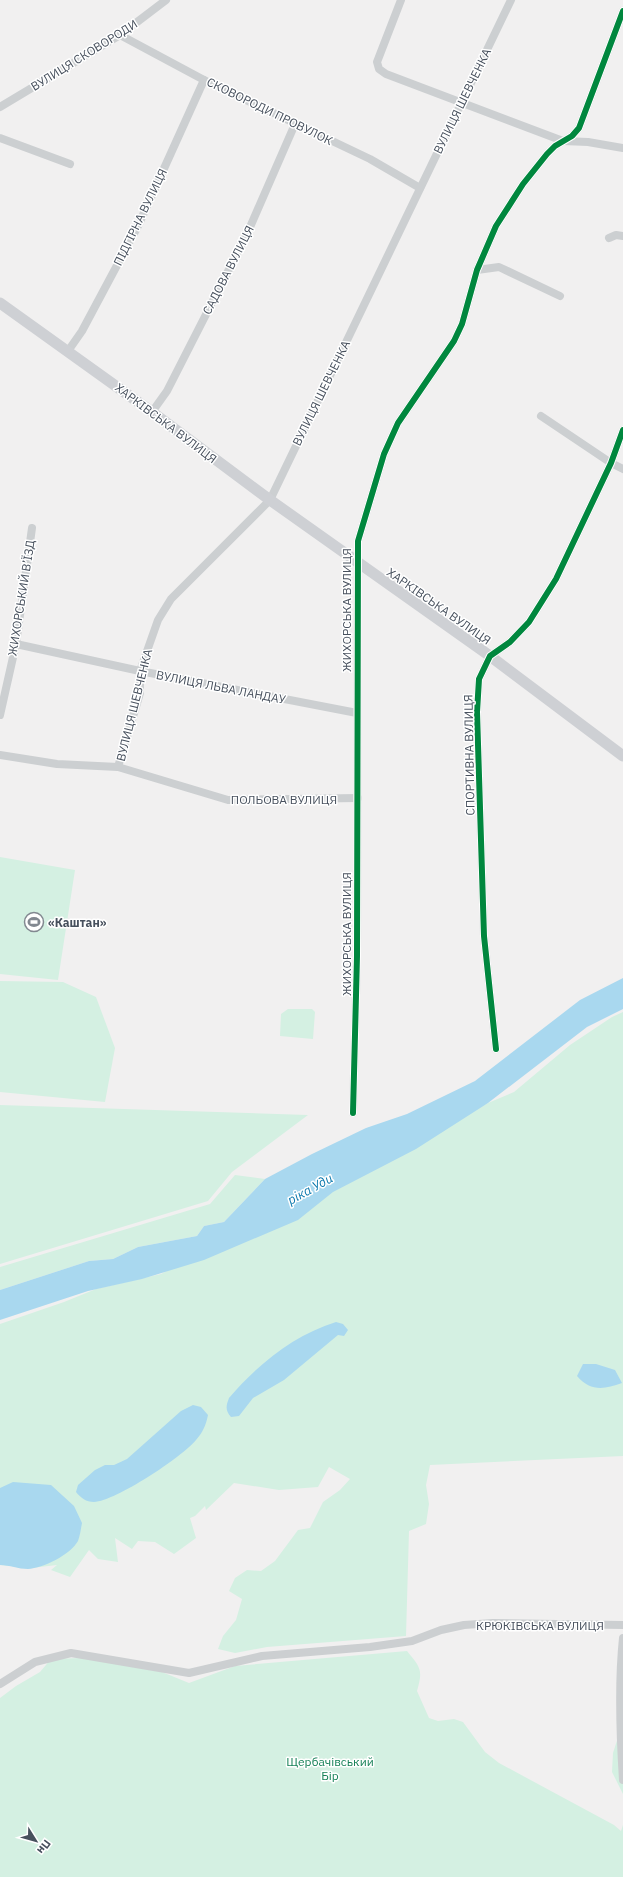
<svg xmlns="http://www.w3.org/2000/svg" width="623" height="1877" font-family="'IBM Plex Sans',sans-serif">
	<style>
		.green { fill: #d4f0e2 }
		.water { fill: #a9d8ef }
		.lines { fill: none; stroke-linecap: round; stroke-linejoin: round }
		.minor { stroke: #cccfd1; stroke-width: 8 }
		.secondary { stroke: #ced0d4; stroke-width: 11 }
		.cycleway-casing { stroke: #fff; stroke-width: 8 }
		.cycleway { stroke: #00873e; stroke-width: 6 }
		.labels { text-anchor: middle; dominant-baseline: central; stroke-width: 3; stroke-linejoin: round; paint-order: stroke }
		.street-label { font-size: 12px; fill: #47505d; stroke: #fff }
		.poi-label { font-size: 12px; font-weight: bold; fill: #47505d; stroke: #fff; text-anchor: start }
		.park-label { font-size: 12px; fill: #168157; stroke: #fff }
		.water-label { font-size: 13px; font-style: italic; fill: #0a78ad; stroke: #fff }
	</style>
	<rect width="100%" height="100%" fill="#f1f0f0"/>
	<g class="green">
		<path d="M0,857L75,870L58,980L0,974Z"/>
		<path d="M0,981L63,982L96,997L115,1048L105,1102L0,1092Z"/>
		<path d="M288,1009H312L315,1012L313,1039L280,1036L281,1014Z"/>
		<path d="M623,1012V1456L430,1465L426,1485L429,1504L426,1524L409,1531L406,1636L267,1647L235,1653L218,1649L223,1636L236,1620L242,1599L229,1591L235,1578L247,1570L261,1571L275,1561L298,1530L310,1528L323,1502L340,1490L350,1479L329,1467L318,1487L279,1490L234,1483L206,1510L205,1506L195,1516L190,1518L196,1538L174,1554L155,1542L138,1541L132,1549L115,1538L118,1562L98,1559L89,1550L70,1577L51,1570L57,1565L31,1568L0,1565V1324L64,1302L96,1289L161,1274L488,1103L514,1092L570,1045L612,1017Z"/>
		<path d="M0,1105L308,1115L232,1172L208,1201L0,1264Z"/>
		<path d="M235,1175L265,1179L224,1222L204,1226L197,1236L138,1247L113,1259L89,1261L0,1290V1267L210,1204Z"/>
		<path d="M407,1651C421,1668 423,1670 417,1691L429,1718L438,1721L454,1719L463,1722L485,1752L499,1763L614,1825L621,1831L623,1825V1877H0V1698L16,1686L40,1672L51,1659L81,1658L162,1672L189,1683L235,1666Z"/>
		<path d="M623,1722V1794L612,1772L613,1753Z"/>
	</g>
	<g class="water">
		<path d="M623,978V1009L587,1027L488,1103L416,1149L333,1192L298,1220L204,1260L142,1279L88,1291L0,1320V1290L89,1261L113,1259L138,1247L197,1236L204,1226L224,1222L265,1179L312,1154L366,1128L407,1114L475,1081L580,1000Z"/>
		<path d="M336,1322L343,1324L348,1330L344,1336L338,1335L284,1380L253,1398L239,1416L231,1417C225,1410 226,1406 229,1398C258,1364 294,1335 336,1322Z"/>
		<path d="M583,1364H596L615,1370L622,1383C603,1390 590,1391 577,1376Z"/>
		<path d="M193,1405L201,1407L208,1415C206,1425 203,1432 196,1440C182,1457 116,1501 94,1502C86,1502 81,1498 76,1492L78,1485L95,1470L105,1465H114L127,1459L181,1411Z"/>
		<path d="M13,1482L51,1485L74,1506L82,1523C81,1528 80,1536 78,1541C70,1555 43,1568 28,1569C18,1569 10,1565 0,1565V1488Z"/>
	</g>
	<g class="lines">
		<g class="minor">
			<path d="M401,0L377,62L379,69L386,74L563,141L588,142L623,148"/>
			<path d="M120,35L204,80L370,159L420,188"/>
			<path d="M0,107L120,35L166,0"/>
			<path d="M0,138L70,164"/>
			<path d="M609,238L616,235L623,236"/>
			<path d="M477,270L499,267L560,296"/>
			<path d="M68,351L82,331L138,226L204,80"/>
			<path d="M152,412L167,391L247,234L295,124"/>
			<path d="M541,416L611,463L623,469"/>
			<path d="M16,644L140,671L357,713"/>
			<path d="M0,715L16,644L32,528"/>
			<path d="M0,755L57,764L118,767L228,800L358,798"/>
			<path d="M118,767L140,693V671L158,620L171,599L270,500L511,0"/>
			<path d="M496,1049L484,936L477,712L479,679L490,656L510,642L529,622L556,579L611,463L623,430"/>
			<path d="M353,1113L357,956L358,541L384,454L398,423L454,341L462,324L477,270L496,226L523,184L547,154L555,146L572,136L579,128L623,11"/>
			<path d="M623,1638C618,1685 620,1733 623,1780"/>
			<path d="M0,1684L35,1662L71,1653L189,1673L262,1656L370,1647L412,1641L441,1630L464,1625L493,1623L623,1625"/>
		</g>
		<path class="secondary" d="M0,303L152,412L270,500L490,656L623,756"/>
		<defs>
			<g id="cycleway">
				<path d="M496,1049L484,936L477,712L479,679L490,656L510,642L529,622L556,579L611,463L623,430"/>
				<path d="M353,1113L357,956L358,541L384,454L398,423L454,341L462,324L477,270L496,226L523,184L547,154L555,146L572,136L579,128L623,11"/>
			</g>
		</defs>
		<use href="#cycleway" class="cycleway-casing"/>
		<use href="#cycleway" class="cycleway"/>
	</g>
	<defs>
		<symbol id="stadium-ring" viewBox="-11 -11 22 22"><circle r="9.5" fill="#fff" stroke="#828890" stroke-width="1.5"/><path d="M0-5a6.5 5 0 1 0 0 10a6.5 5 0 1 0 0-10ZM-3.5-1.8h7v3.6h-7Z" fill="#828890"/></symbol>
	</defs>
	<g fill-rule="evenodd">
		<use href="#stadium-ring" x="23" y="911" width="22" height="22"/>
	</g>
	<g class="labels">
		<g class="street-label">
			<text transform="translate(84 55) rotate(-32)">ВУЛИЦЯ СКОВОРОДИ</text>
			<text transform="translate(462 101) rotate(-64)">ВУЛИЦЯ ШЕВЧЕНКА</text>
			<text transform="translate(270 111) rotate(26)">СКОВОРОДИ ПРОВУЛОК</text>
			<text transform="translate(140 217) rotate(-64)">ПІДГІРНА ВУЛИЦЯ</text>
			<text transform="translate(228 270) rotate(-63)">САДОВА ВУЛИЦЯ</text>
			<text transform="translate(321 393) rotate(-64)">ВУЛИЦЯ ШЕВЧЕНКА</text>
			<text transform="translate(166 423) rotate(37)">ХАРКІВСЬКА ВУЛИЦЯ</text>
			<text transform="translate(21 598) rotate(-81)">ЖИХОРСЬКИЙ В’ЇЗД</text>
			<text transform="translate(439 606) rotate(35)">ХАРКІВСЬКА ВУЛИЦЯ</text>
			<text transform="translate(346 610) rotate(-90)">ЖИХОРСЬКА ВУЛИЦЯ</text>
			<text transform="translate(221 687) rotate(11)">ВУЛИЦЯ ЛЬВА ЛАНДАУ</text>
			<text transform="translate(134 705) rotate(-76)">ВУЛИЦЯ ШЕВЧЕНКА</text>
			<text transform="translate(469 755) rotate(-91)">СПОРТИВНА ВУЛИЦЯ</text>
			<text x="284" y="799">ПОЛЬОВА ВУЛИЦЯ</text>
			<text transform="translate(346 934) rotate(-90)">ЖИХОРСЬКА ВУЛИЦЯ</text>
			<text x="540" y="1625">КРЮКІВСЬКА ВУЛИЦЯ</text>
		</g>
		<g class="poi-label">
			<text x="48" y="922">«Каштан»</text>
		</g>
		<g class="park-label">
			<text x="330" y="1761">Щербачівський<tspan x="330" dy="14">Бір</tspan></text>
		</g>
		<g class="water-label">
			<text transform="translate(310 1189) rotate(-29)">ріка Уди</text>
		</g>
	</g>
	<g transform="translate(36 1841) rotate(127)" stroke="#ffffff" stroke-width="3" paint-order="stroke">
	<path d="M0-3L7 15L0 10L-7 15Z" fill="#47505d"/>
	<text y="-6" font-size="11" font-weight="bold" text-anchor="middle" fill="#47505d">Пн</text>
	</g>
</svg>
